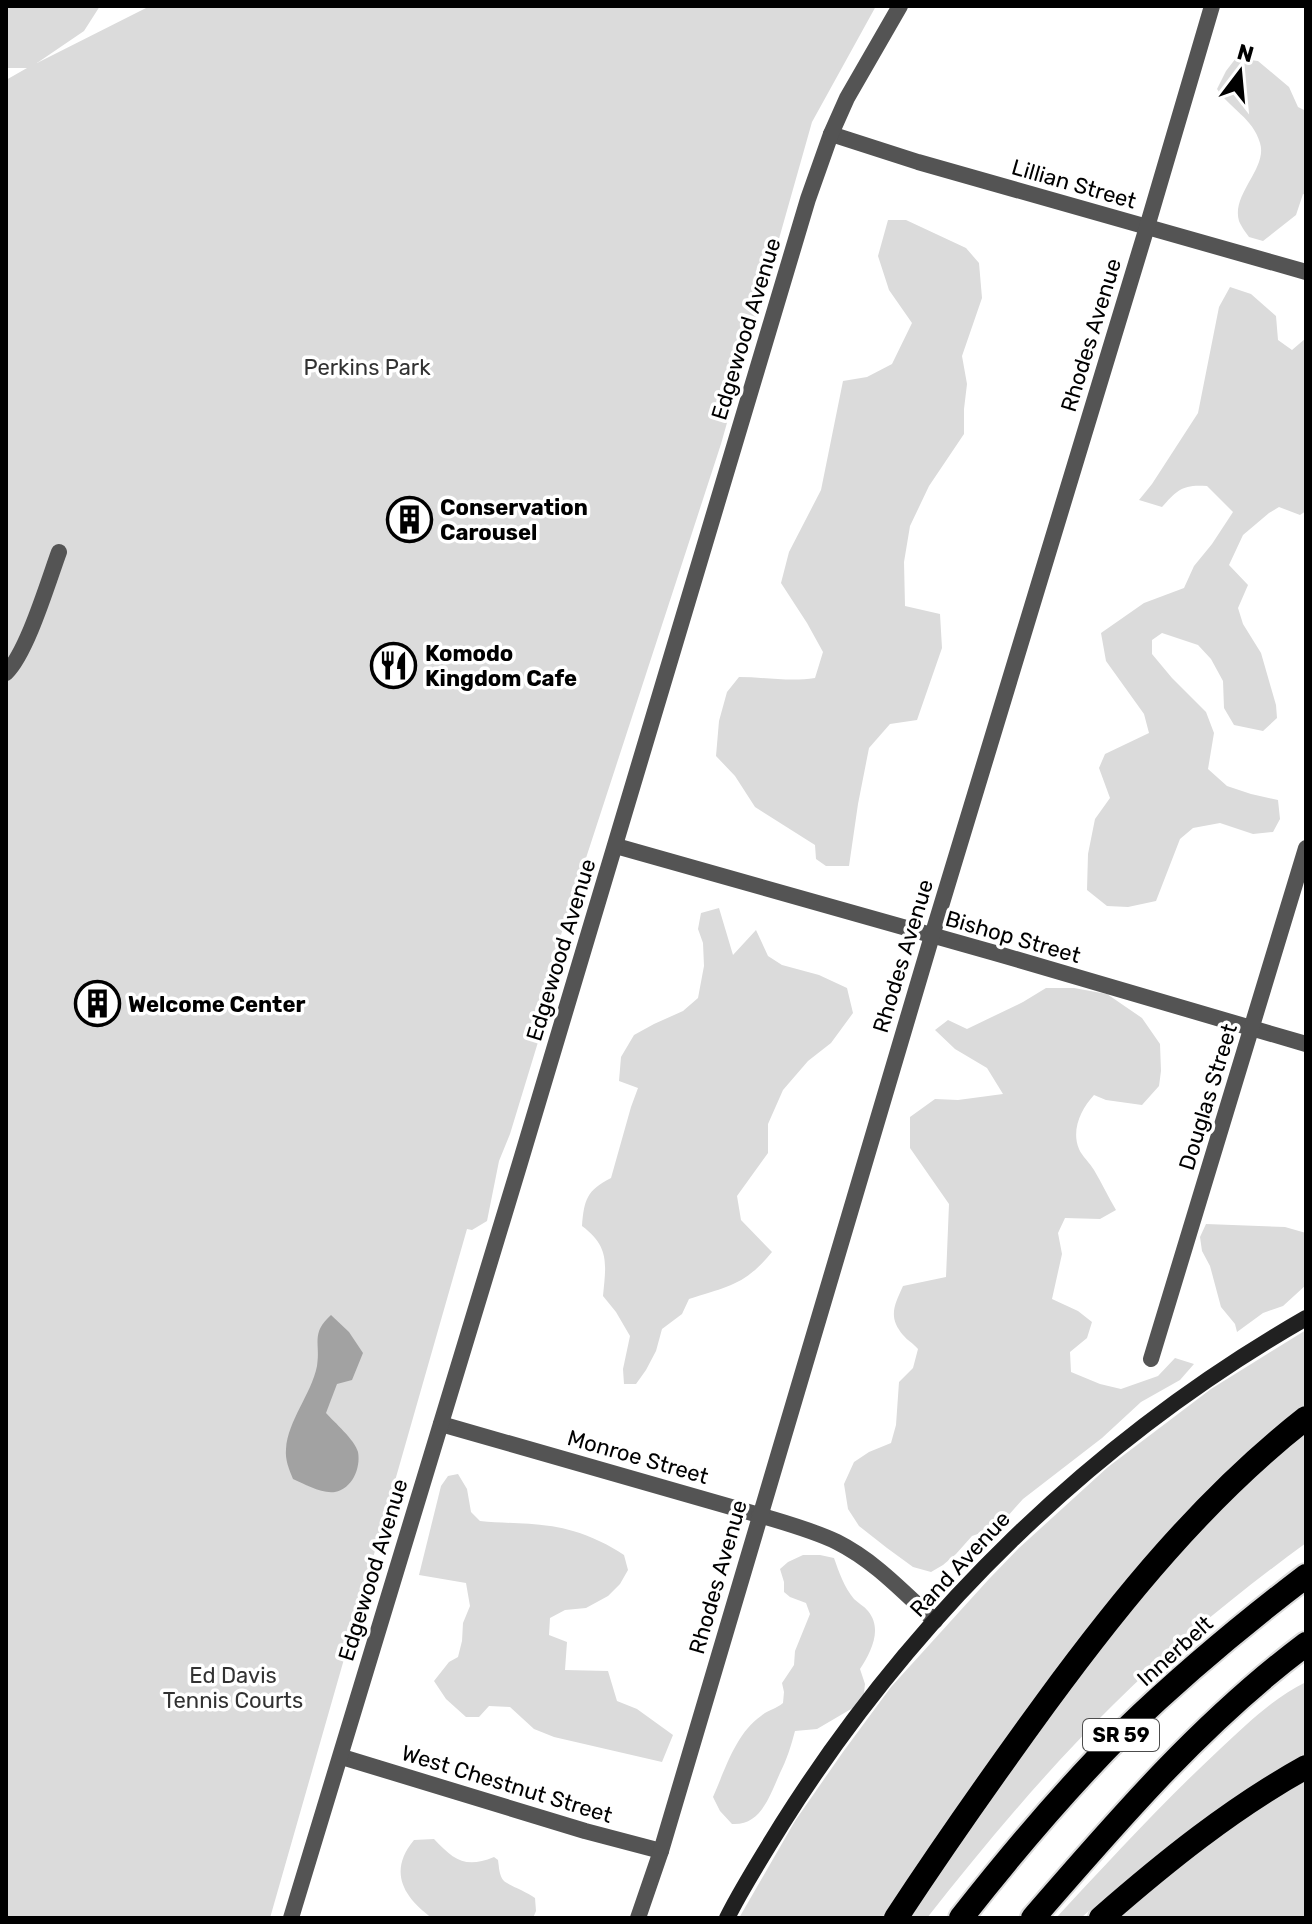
<svg xmlns="http://www.w3.org/2000/svg" width="1312" height="1924" font-family="Rubik,sans-serif">
	<style>
		.green { fill: #dbdbdb }
		.water { fill: #a2a2a2 }
		.lines { fill: none; stroke-linecap: round; stroke-linejoin: round }
		.motorway-casing { stroke: #dbdbdb; stroke-width: 28 }
		.minor { stroke: #545454; stroke-width: 16 }
		.tertiary { stroke: #545454; stroke-width: 16 }
		.secondary { stroke: #212121; stroke-width: 16 }
		.motorway { stroke: #000; stroke-width: 24 }
		.labels { text-anchor: middle; dominant-baseline: central; stroke-width: 7; stroke-linejoin: round; paint-order: stroke }
		.shield { fill: #fff; stroke: #4c4c4c; stroke-width: 2 }
		.shield-label { font-size: 20px; font-weight: bold; fill: #000 }
		.street-label { font-size: 22px; fill: #000; stroke: #fff }
		.park-label { font-size: 22px; fill: #323232; stroke: #fff }
		.poi-label { font-size: 22px; font-weight: bold; fill: #000; stroke: #fff; text-anchor: start }
	</style>
	<rect width="100%" height="100%" fill="#fff"/>
	<g class="green">
		<path d="M6,6H100L84,31L37,63L150,6H876L812,122L721,444L542,993L549,1006L510,1134L499,1161L487,1221L472,1230L467,1229L270,1918H6V80L27,68H6Z"/>
		<path d="M1236,58L1258,61L1289,87L1298,107L1306,111V195L1303,194L1296,215L1263,241L1249,237C1246,233 1241,226 1239,221C1231,194 1268,168 1260,143C1253,118 1230,109 1217,89L1226,71Z"/>
		<path d="M888,220H906L966,248L979,263L982,298L962,356L967,384L964,409V434L929,486L910,526L904,562L905,606L940,614L942,648L917,720L890,724L869,748L858,804L849,866H826L816,859L815,845L755,807L735,776L716,756L719,721L727,692L739,677C764,677 790,682 815,678L823,652L807,623L781,583L789,552L821,490L843,381L867,377L892,364L912,323L889,290L878,256Z"/>
		<path d="M1230,287L1251,294L1276,316L1278,340L1292,350L1306,338V511L1300,515L1279,507L1269,513L1243,535L1229,565L1248,585L1238,608L1243,624L1261,653L1276,705L1277,718L1263,731L1234,725L1224,708L1223,681L1211,659L1198,645L1162,633L1152,640V654L1172,678L1206,712L1214,733L1208,769L1227,786L1251,794L1278,800L1280,819L1273,832L1253,834L1220,823L1193,828L1180,839L1156,901L1128,907L1107,906L1087,890L1088,854L1095,819L1110,798L1099,768L1105,754L1149,733L1144,714L1106,661L1101,633L1144,603L1184,588L1194,566L1212,544L1233,512L1207,486C1183,484 1177,490 1162,507L1139,500L1152,484L1198,413L1219,307Z"/>
		<path d="M719,908L733,955L756,930L768,956L782,965L819,975L847,988L853,1013L831,1043L808,1061L783,1090L768,1124V1153L737,1196L741,1220L772,1252C745,1285 729,1286 689,1299L682,1314L662,1329L656,1351L646,1370L636,1384H624L623,1369L630,1336L616,1312L603,1296C606,1264 610,1247 582,1226C584,1200 587,1190 611,1178L631,1107L638,1088L619,1081L621,1057L634,1035L654,1024L683,1011L698,998L704,966L703,943L698,929L701,913Z"/>
		<path d="M1046,988H1074L1107,994L1142,1018L1160,1044L1161,1071L1159,1086L1142,1105L1106,1100L1094,1095C1081,1109 1071,1130 1079,1149C1082,1156 1090,1163 1094,1170C1102,1183 1108,1197 1116,1210L1100,1219L1065,1218L1058,1233L1062,1254L1052,1299L1078,1311L1092,1322L1087,1338L1070,1352L1071,1372L1100,1384L1121,1389L1158,1376L1175,1358L1194,1364L1180,1380L1141,1402L1102,1438L1023,1499L998,1527L972,1536L956,1554L943,1565L931,1572L913,1567L887,1548L859,1526L848,1509L844,1484L854,1462L869,1452L891,1443L896,1425L899,1382L913,1368L918,1349C913,1343 908,1341 903,1335C888,1317 894,1306 903,1286L946,1277L949,1204L910,1148V1117L935,1099L958,1100L1003,1094L987,1068L955,1049L935,1030L948,1020L967,1029L1023,1002Z"/>
		<path d="M1206,1224L1285,1227L1306,1233V1285L1283,1306L1263,1313L1237,1332L1235,1324L1221,1307L1210,1266L1202,1251L1200,1237Z"/>
		<path d="M1306,1330V1406L1219,1489L886,1918H739L795,1821L843,1752L891,1687L989,1579L1019,1548L1108,1467L1211,1389Z"/>
		<path d="M1306,1428V1543C1239,1592 1174,1645 1115,1703C1047,1770 986,1843 927,1918H907L1066,1687L1189,1537Z"/>
		<path d="M458,1474L467,1489L471,1512L480,1521C510,1524 544,1522 573,1531C591,1536 609,1545 624,1555L628,1570L620,1584L608,1596L586,1608L565,1610L550,1618L549,1635L567,1642L565,1670L608,1671L617,1701L637,1709L673,1735L662,1762L554,1737L534,1729L510,1707L489,1706L479,1717H466L446,1699L434,1681L449,1662L458,1657L462,1641L463,1623L470,1606L466,1583L419,1575L441,1486L448,1476Z"/>
		<path d="M803,1555H820L834,1558C839,1572 844,1587 854,1599C858,1603 864,1606 868,1611C883,1629 871,1652 860,1669L865,1684L863,1702L817,1729L795,1731C791,1746 787,1759 780,1773C770,1795 761,1826 732,1824L720,1811L713,1797C725,1770 736,1733 761,1716C768,1710 776,1709 783,1703L784,1692L782,1683L794,1665L795,1651L810,1614L806,1603L790,1597L784,1592V1582L780,1569L788,1562Z"/>
		<path d="M1306,1682V1753C1226,1800 1150,1855 1081,1918H1056C1109,1861 1162,1803 1219,1750C1246,1725 1273,1698 1306,1682Z"/>
		<path d="M1306,1780V1918H1116L1228,1827Z"/>
		<path d="M434,1839C454,1860 465,1869 494,1857L498,1860C499,1866 499,1876 504,1881C510,1886 526,1891 535,1898L536,1911L533,1918H432C403,1897 388,1871 414,1840Z"/>
	</g>
	<path class="water" d="M331,1315L349,1332L363,1353L352,1380L337,1384L326,1413C334,1422 355,1440 358,1452C361,1468 352,1489 335,1492C321,1494 305,1484 293,1479C289,1469 285,1460 286,1449C288,1420 311,1395 317,1366C321,1343 310,1334 331,1315Z"/>
	<g class="lines">
		<defs>
			<g id="motorway">
				<path d="M896,1918C944,1845 994,1774 1045,1704C1121,1600 1204,1498 1306,1418"/>
				<path d="M961,1918C1012,1853 1066,1789 1125,1730C1182,1675 1243,1624 1306,1576"/>
				<path d="M1033,1918C1118,1820 1202,1722 1306,1644"/>
				<path d="M1101,1918C1165,1862 1232,1808 1306,1767"/>
			</g>
		</defs>
		<use href="#motorway" class="motorway-casing"/>
		<g class="minor">
			<path d="M831,134L918,162L1306,272"/>
			<path d="M6,673C27,653 48,582 59,552"/>
			<path d="M616,846L995,953L1306,1044"/>
			<path d="M1151,1359L1306,848"/>
			<path d="M441,1424L759,1515"/>
			<path d="M342,1757L585,1831L661,1851"/>
			<path d="M291,1918L520,1163L808,199L831,134L847,98L900,6"/>
		</g>
		<g class="tertiary">
			<path d="M759,1515C785,1523 812,1530 837,1542C875,1561 904,1593 935,1621"/>
			<path d="M638,1918L661,1851L932,936L1147,227L1212,6"/>
		</g>
		<path class="secondary" d="M727,1918C743,1886 763,1855 782,1824C913,1616 1093,1440 1306,1318"/>
		<use href="#motorway" class="motorway"/>
	</g>
	<defs>
		<symbol id="building-ring" viewBox="-11 -11 22 22"><circle r="9.5" fill="#fff" stroke="#000" stroke-width="1.5"/><path d="M-4-6H4V6H1V3H-1V6H-4ZM-2.5-4.3h1.7v1.8h-1.7ZM.8-4.3h1.7v1.8H.8ZM-2.5-1h1.7V.8h-1.7ZM.8-1h1.7V.8H.8Z" fill="#000"/></symbol>
		<symbol id="restaurant-ring" viewBox="-11 -11 22 22"><circle r="9.5" fill="#fff" stroke="#000" stroke-width="1.5"/><path d="M-5-6h1v4h1v-4h1v4h1v-4h1v5L-1.5 .5V6h-2V.5L-5-1ZM5-6V6H3V1.5H1.5Q1.5-4 5-6Z" fill="#000"/></symbol>
	</defs>
	<g fill-rule="evenodd">
		<use href="#building-ring" x="384" y="494" width="51" height="51"/>
		<use href="#restaurant-ring" x="368" y="640" width="51" height="51"/>
		<use href="#building-ring" x="72" y="978" width="51" height="51"/>
	</g>
	<g class="labels">
		<rect class="shield" x="1083" y="1719" width="76" height="32" rx="6"/>
		<g class="shield-label">
			<text x="1121" y="1735">SR 59</text>
		</g>
		<g class="street-label">
			<text transform="translate(1074 184) rotate(16)">Lillian Street</text>
			<text transform="translate(746 329) rotate(-73)">Edgewood Avenue</text>
			<text transform="translate(1091 335) rotate(-73)">Rhodes Avenue</text>
			<text transform="translate(1013 937) rotate(16)">Bishop Street</text>
			<text transform="translate(561 950) rotate(-73)">Edgewood Avenue</text>
			<text transform="translate(903 956) rotate(-73)">Rhodes Avenue</text>
			<text transform="translate(1208 1097) rotate(-73)">Douglas Street</text>
			<text transform="translate(638 1457) rotate(16)">Monroe Street</text>
			<text transform="translate(960 1564) rotate(-47)">Rand Avenue</text>
			<text transform="translate(373 1570) rotate(-73)">Edgewood Avenue</text>
			<text transform="translate(718 1577) rotate(-74)">Rhodes Avenue</text>
			<text transform="translate(1175 1651) rotate(-42)">Innerbelt</text>
			<text transform="translate(507 1784) rotate(17)">West Chestnut Street</text>
		</g>
		<g class="park-label">
			<text x="367" y="367">Perkins Park</text>
			<text x="233" y="1675">Ed Davis<tspan x="233" dy="25">Tennis Courts</tspan></text>
		</g>
		<g class="poi-label">
			<text x="440" y="507">Conservation<tspan x="440" dy="25">Carousel</tspan></text>
			<text x="425" y="653">Komodo<tspan x="425" dy="25">Kingdom Cafe</tspan></text>
			<text x="128" y="1004">Welcome Center</text>
		</g>
	</g>
	<rect width="1312" height="1924" fill="none" stroke="#000000" stroke-width="16"/>
	<g transform="translate(1240 72) rotate(16)" stroke="#ffffff" stroke-width="6" paint-order="stroke">
	<path d="M0-6L14 30L0 20L-14 30Z" fill="#000000"/>
	<text y="-12" font-size="22" font-weight="bold" text-anchor="middle" fill="#000000">N</text>
	</g>
</svg>
